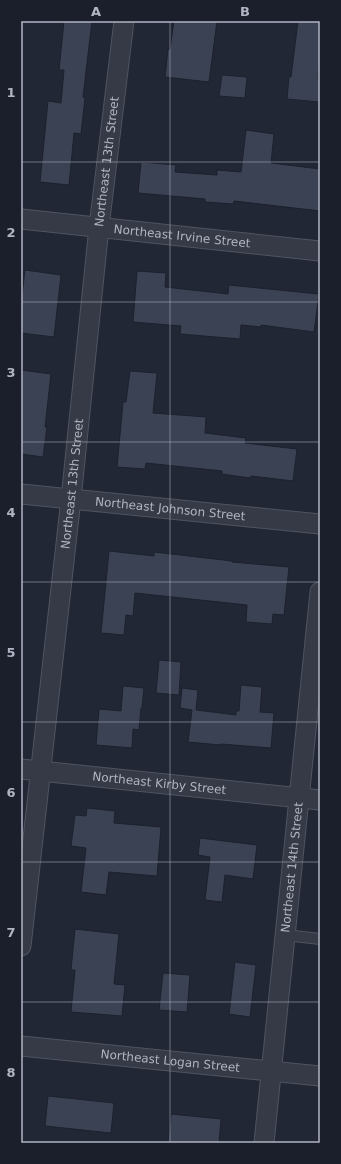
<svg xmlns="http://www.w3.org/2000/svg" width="341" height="1164" font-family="'DejaVu Sans',sans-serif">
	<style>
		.building { fill: #3b4253; stroke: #1d212d }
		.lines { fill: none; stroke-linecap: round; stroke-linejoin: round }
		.lane-casing { stroke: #505461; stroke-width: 12 }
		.street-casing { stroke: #505461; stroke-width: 21 }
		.lane { stroke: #353a46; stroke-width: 10 }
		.street { stroke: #353a46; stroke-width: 19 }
		.grid { fill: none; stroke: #b0b4c3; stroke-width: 1; stroke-opacity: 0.55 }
		.labels { text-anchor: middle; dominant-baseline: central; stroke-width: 3; stroke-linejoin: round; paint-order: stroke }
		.street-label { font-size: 12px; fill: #b0b4c3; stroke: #1b1f2b }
		.neatline { fill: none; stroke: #b0b4c3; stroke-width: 1.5 }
		.grid-label { font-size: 13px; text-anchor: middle; font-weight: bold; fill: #b0b4c3 }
	</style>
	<rect width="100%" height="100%" fill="#222736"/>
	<g class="building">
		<path d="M64,21H92L83,97L85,98L81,134L74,133L69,185L40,182L48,101L61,103L64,70H59Z"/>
		<path d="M174,21H217L209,82L165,77L168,49H170Z"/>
		<path d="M298,21H320V57L318,79H320V102L287,99L289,77H291Z"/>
		<path d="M222,75L247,77L245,98L219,96Z"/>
		<path d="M246,130L274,134L271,163L320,169V211L234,201L233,204L205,202V199L138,193L141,162L176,165L175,172L217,175V170L241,172Z"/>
		<path d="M25,270L61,275L54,337L21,333V304Z"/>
		<path d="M137,271L166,273L165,287L228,294L229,285L319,294L314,332L261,325V327L241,325L240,339L180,334L181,326L133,322Z"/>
		<path d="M21,370L51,374L45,427H47L43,457L21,454Z"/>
		<path d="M130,371L157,373L153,413L206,417L205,433L246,438L245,443L297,449L293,481L251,476L250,478L222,474V471L146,463L145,469L117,467L123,402H126Z"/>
		<path d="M109,551L154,556V552L232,561V562L289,567L284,615L273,614L272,624L246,622L247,605L135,593L133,616L126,615L124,635L101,633Z"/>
		<path d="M159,660L181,662L179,695L156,693Z"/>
		<path d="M241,685L262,687L260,712L274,713L271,748L221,744V745L188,742L192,710L180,708L182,688L198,690L196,710L236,715V711H239Z"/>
		<path d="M123,686L144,688L142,708H141L139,730L133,729L132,748L96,745L99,709L121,711Z"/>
		<path d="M87,808L115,811L114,823L161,827L157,876L109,872L106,895L81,892L86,848L71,846L75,815L86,816Z"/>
		<path d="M200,838L257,845L253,879L225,875L222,902L205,900L210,857L198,855Z"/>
		<path d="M75,929L119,934L114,984L125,985L122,1016L71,1012L75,970H71Z"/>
		<path d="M235,962L256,965L250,1017L229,1014Z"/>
		<path d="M163,973L190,975L187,1012L159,1010Z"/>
		<path d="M48,1096L114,1103L111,1133L45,1126Z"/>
		<path d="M171,1114L221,1119L219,1143H168Z"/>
	</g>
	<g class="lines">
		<defs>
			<path id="lane" d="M285,935L320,939"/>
			<g id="street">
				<path id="s1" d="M21,219L320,251"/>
				<path id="s2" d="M21,494L320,524"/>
				<path id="s3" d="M21,769L320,800"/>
				<path id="s4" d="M21,946L71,499L99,227L124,21"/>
				<path id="s5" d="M21,1046L320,1076"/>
				<path id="s6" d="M264,1143L320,592"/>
			</g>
		</defs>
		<use href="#lane" class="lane-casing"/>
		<use href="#street" class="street-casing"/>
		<use href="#lane" class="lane"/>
		<use href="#street" class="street"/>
	</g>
	<path class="grid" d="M170,21V1143M21,162H320M21,302H320M21,442H320M21,582H320M21,722H320M21,862H320M21,1002H320"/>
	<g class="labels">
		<g class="street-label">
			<text stroke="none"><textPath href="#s4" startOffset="789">Northeast 13th Street</textPath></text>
			<text stroke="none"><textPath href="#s1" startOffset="162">Northeast Irvine Street</textPath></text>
			<text stroke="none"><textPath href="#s4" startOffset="465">Northeast 13th Street</textPath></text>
			<text stroke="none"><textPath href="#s2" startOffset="150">Northeast Johnson Street</textPath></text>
			<text stroke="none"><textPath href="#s3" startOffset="139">Northeast Kirby Street</textPath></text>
			<text stroke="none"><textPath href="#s6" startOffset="277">Northeast 14th Street</textPath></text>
			<text stroke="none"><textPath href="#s5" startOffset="150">Northeast Logan Street</textPath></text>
		</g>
	</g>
	<rect width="341" height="1164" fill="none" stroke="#1b1f2b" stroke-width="44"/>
	<rect x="22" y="22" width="297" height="1120" class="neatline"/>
	<g class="grid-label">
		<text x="96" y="16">A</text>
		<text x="245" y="16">B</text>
		<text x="11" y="97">1</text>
		<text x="11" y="237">2</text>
		<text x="11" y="377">3</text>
		<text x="11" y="517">4</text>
		<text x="11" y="657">5</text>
		<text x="11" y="797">6</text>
		<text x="11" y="937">7</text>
		<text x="11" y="1077">8</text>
	</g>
</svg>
